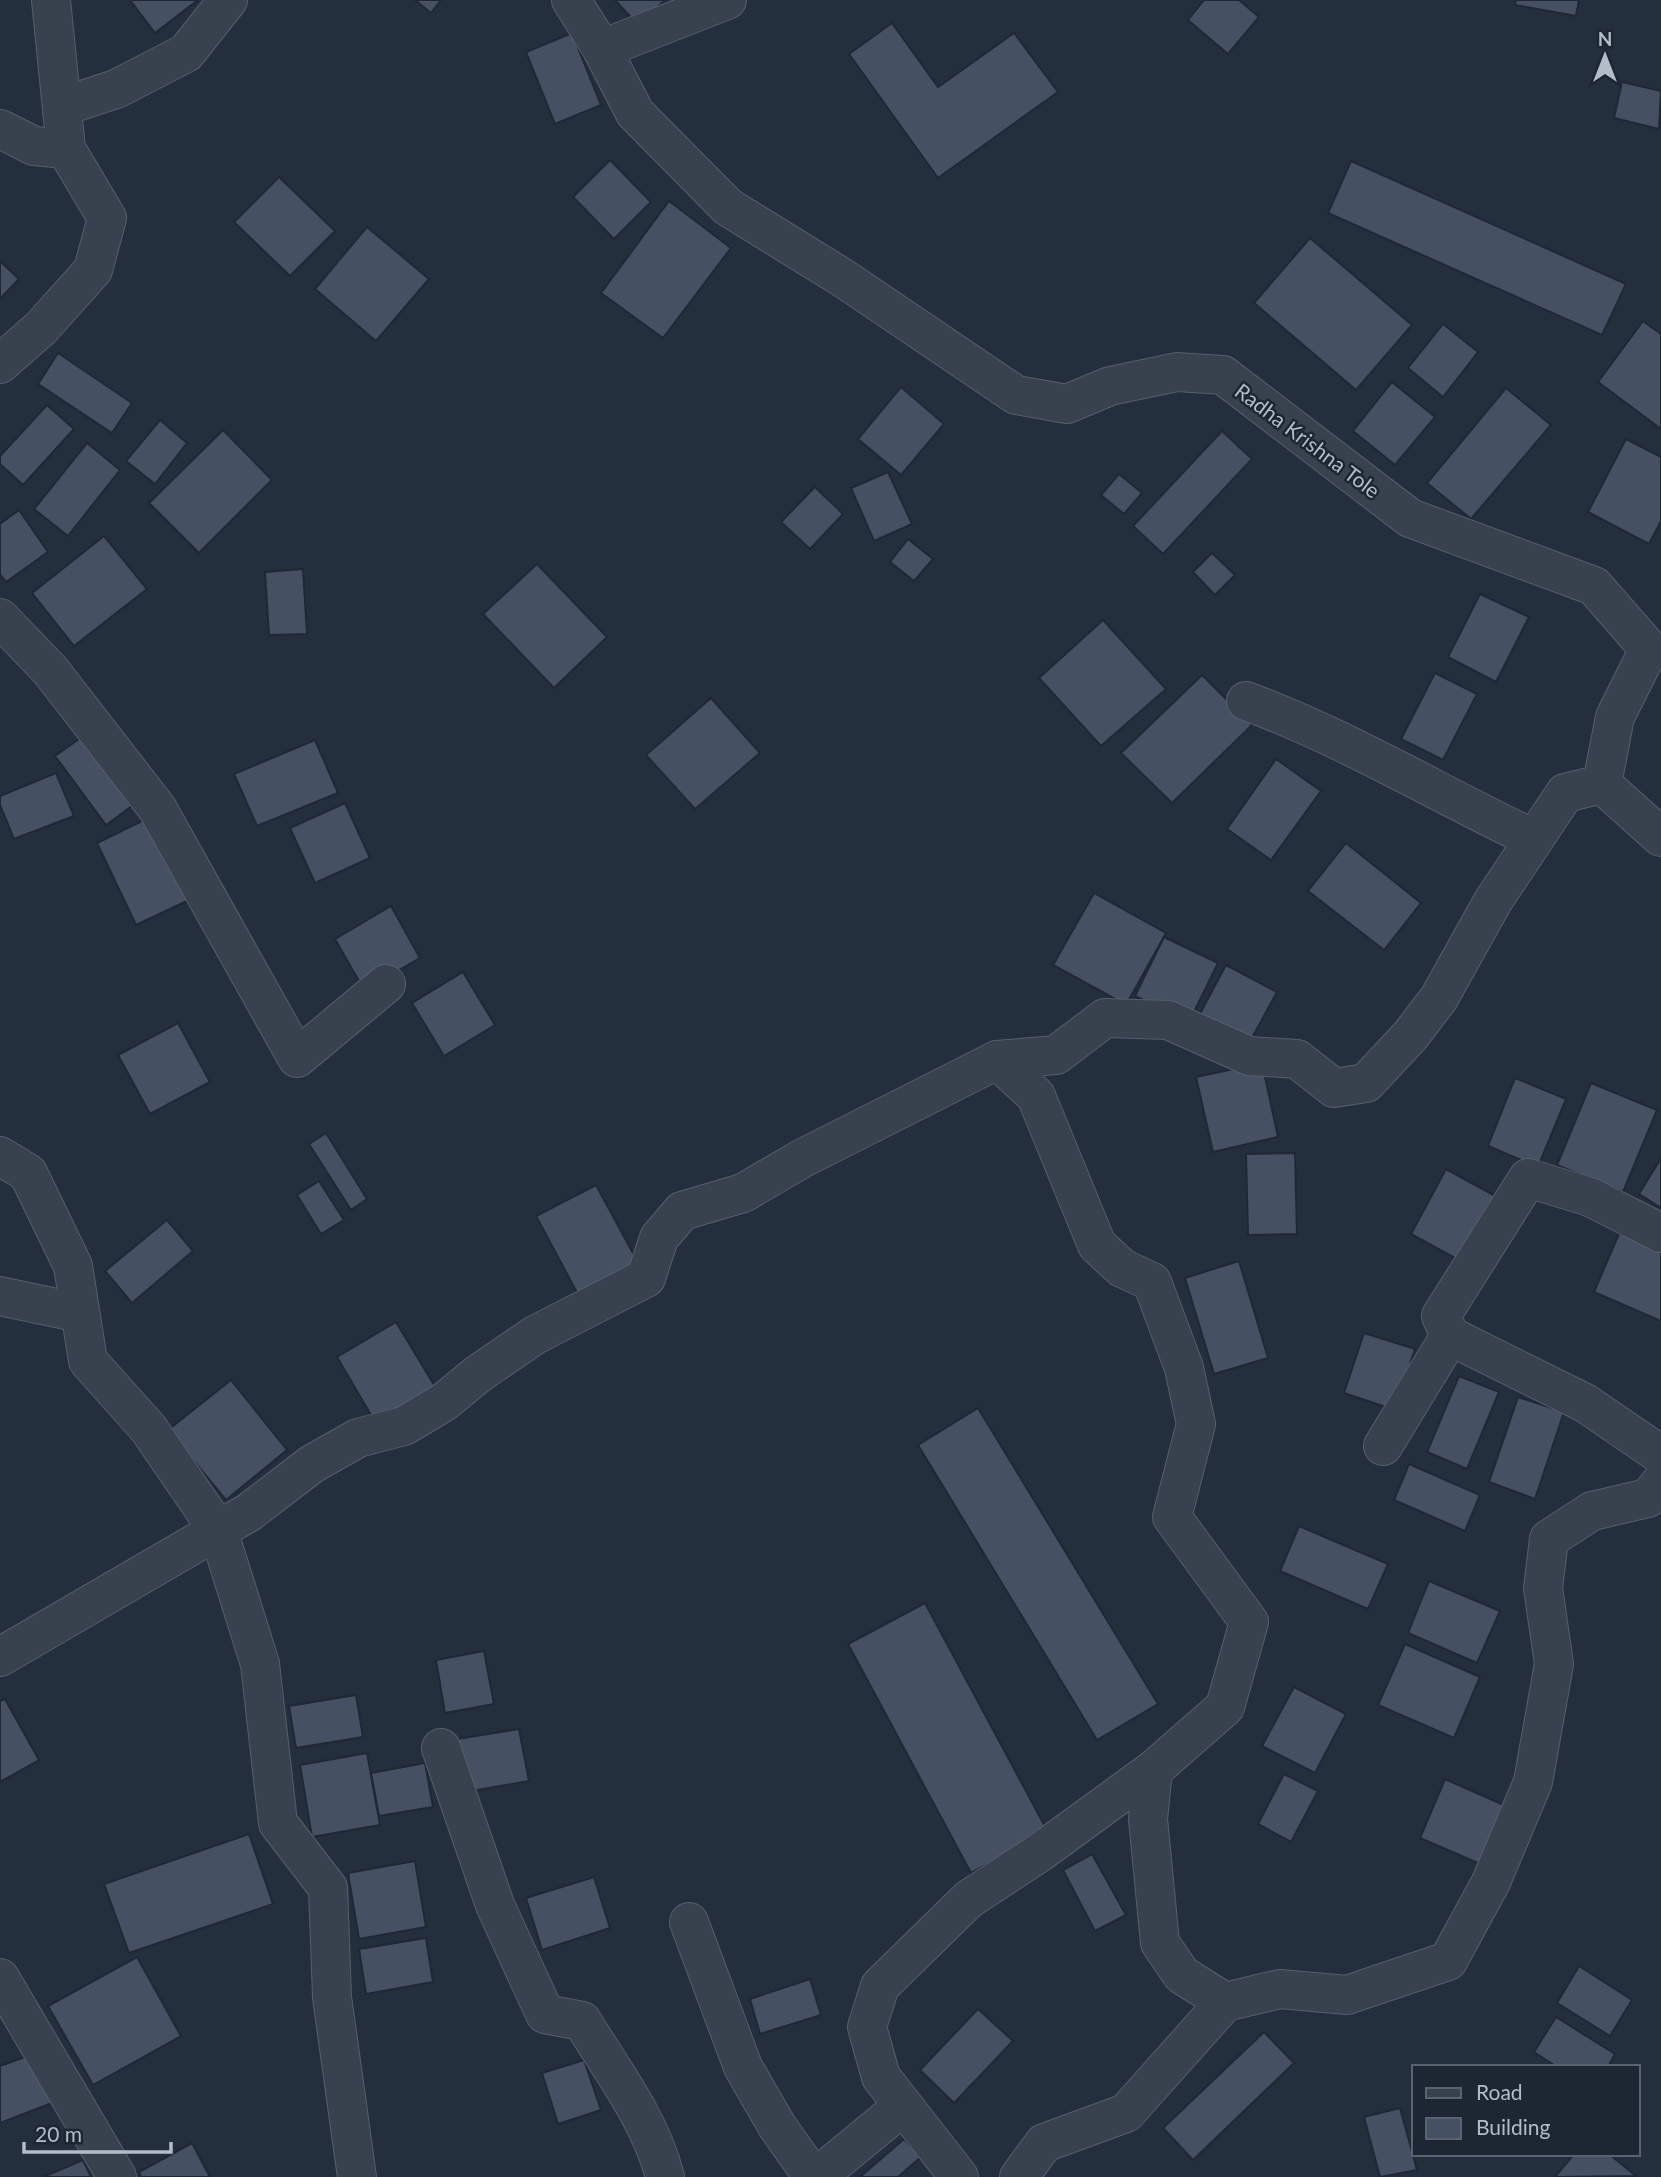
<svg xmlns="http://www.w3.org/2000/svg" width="1661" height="2177" font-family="Lato,sans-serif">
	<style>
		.building { fill: #455162; stroke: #1f2835; stroke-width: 2 }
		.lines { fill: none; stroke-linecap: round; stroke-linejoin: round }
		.minor-casing { stroke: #565f6c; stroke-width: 40 }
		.minor { stroke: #38414e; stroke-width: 38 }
		.labels { text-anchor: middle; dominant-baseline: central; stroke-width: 5; stroke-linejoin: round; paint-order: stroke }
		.street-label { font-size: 21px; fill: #b4bcc9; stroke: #1d2633 }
	</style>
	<rect width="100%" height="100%" fill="#242f3e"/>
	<g class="building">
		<path d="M130,0H198L155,33Z"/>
		<path d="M415,0H441L431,13Z"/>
		<path d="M615,0H665L638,25Z"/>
		<path d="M1204,0H1239L1259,17L1228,54L1188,20Z"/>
		<path d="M1516,0H1579L1576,16L1515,5Z"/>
		<path d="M892,23L938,87L1014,33L1058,92L938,178L849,54Z"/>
		<path d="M572,33L601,105L555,124L526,52Z"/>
		<path d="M1622,82L1661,91L1659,129L1614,118Z"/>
		<path d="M610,160L651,202L614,239L573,197Z"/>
		<path d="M1351,161L1626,284L1602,335L1328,213Z"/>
		<path d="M279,177L335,231L290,276L234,222Z"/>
		<path d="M669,201L731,248L663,338L601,293Z"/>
		<path d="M367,227L429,279L376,341L315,289Z"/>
		<path d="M1310,238L1412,325L1356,390L1254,303Z"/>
		<path d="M0,261L19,279L0,299Z"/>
		<path d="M1643,321L1661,334V429L1598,382Z"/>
		<path d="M1443,324L1478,352L1443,397L1408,368Z"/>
		<path d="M58,353L132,403L112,433L38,384Z"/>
		<path d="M1392,382L1435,417L1395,465L1353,431Z"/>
		<path d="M901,387L944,424L901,475L858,439Z"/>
		<path d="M1506,388L1551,425L1471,519L1427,483Z"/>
		<path d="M47,405L74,429L23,485L0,464V456Z"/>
		<path d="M160,420L187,443L155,484L126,461Z"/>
		<path d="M223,430L272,480L199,553L149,503Z"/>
		<path d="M1222,431L1252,459L1163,554L1133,526Z"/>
		<path d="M1626,439L1661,457V521L1649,544L1588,512Z"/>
		<path d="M87,443L120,470L68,536L34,509Z"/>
		<path d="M888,472L912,524L874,541L851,488Z"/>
		<path d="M1119,474L1142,493L1124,514L1101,495Z"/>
		<path d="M815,487L843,514L810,549L781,522Z"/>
		<path d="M19,510L48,552L6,582L0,574V524Z"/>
		<path d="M104,536L147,589L74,646L32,593Z"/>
		<path d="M908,539L933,559L914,581L890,562Z"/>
		<path d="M1212,553L1235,575L1215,595L1193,572Z"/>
		<path d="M537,564L607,637L554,688L483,614Z"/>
		<path d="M303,569L307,634L269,635L265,572Z"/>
		<path d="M1480,594L1529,617L1496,682L1448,657Z"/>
		<path d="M1103,620L1166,689L1101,746L1039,678Z"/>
		<path d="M1435,673L1477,694L1443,760L1401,739Z"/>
		<path d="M1202,675L1252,725L1172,803L1121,753Z"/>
		<path d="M711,698L760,753L695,809L646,755Z"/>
		<path d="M86,734L136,803L106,825L55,756Z"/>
		<path d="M315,740L338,793L257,826L234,774Z"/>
		<path d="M1276,759L1321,791L1271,860L1227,829Z"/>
		<path d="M56,773L74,816L14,839L0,805V796Z"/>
		<path d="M345,803L370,858L315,883L290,828Z"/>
		<path d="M150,817L189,900L136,925L97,843Z"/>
		<path d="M1346,843L1421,903L1384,950L1308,891Z"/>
		<path d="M1094,893L1166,933L1126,1005L1053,965Z"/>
		<path d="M391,906L420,958L364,990L335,939Z"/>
		<path d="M1164,937L1218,963L1189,1022L1135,996Z"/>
		<path d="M1226,965L1277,992L1246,1049L1196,1021Z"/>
		<path d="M463,972L495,1025L444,1056L412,1003Z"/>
		<path d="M178,1023L210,1082L150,1114L118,1055Z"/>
		<path d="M1262,1063L1278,1137L1213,1152L1196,1077Z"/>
		<path d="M1515,1078L1566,1099L1538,1167L1488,1146Z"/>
		<path d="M1591,1083L1657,1110L1623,1192L1557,1165Z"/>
		<path d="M326,1133L367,1199L351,1210L309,1144Z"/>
		<path d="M1295,1153L1297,1234L1248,1235L1246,1154Z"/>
		<path d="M1661,1158V1208L1639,1194Z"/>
		<path d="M1446,1169L1499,1198L1464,1263L1411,1234Z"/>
		<path d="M319,1181L344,1220L321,1234L297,1195Z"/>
		<path d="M596,1185L641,1268L581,1300L536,1216Z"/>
		<path d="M167,1220L193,1251L132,1303L105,1271Z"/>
		<path d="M1621,1229L1661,1246V1321L1594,1292Z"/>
		<path d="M1239,1261L1268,1358L1214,1374L1185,1278Z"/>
		<path d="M396,1322L439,1393L378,1427L337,1357Z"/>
		<path d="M1364,1333L1415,1349L1395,1410L1344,1393Z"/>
		<path d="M1459,1376L1499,1392L1467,1469L1427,1452Z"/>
		<path d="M231,1380L287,1450L226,1500L168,1430Z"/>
		<path d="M1518,1397L1564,1412L1535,1499L1489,1482Z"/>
		<path d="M978,1408L1158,1704L1097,1740L918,1445Z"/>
		<path d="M1409,1464L1480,1495L1465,1531L1394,1500Z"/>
		<path d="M1299,1526L1388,1564L1368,1609L1280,1571Z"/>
		<path d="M1429,1581L1500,1611L1477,1663L1408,1633Z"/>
		<path d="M925,1603L1048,1832L971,1873L848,1644Z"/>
		<path d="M1405,1644L1480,1677L1454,1738L1378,1705Z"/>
		<path d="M484,1651L494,1704L445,1713L436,1660Z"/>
		<path d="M1294,1687L1346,1714L1315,1773L1262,1746Z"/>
		<path d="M356,1695L363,1737L296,1748L289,1706Z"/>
		<path d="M5,1699L39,1760L0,1782V1701Z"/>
		<path d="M519,1729L529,1781L466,1792L457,1739Z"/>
		<path d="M367,1753L380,1825L312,1837L300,1765Z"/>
		<path d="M425,1763L433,1807L379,1816L371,1773Z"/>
		<path d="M1284,1774L1318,1791L1291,1842L1258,1824Z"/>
		<path d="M1445,1779L1506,1806L1480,1864L1420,1838Z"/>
		<path d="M249,1834L273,1904L129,1953L104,1884Z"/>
		<path d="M1092,1854L1126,1915L1095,1931L1063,1870Z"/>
		<path d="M415,1861L426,1927L359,1939L348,1873Z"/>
		<path d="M594,1877L610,1928L542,1950L526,1898Z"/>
		<path d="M426,1938L433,1982L366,1994L359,1949Z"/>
		<path d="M137,1957L181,2036L93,2085L48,2006Z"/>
		<path d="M1579,1966L1632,2000L1610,2036L1557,2003Z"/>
		<path d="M810,1979L821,2015L760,2034L750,1999Z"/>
		<path d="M978,2009L1013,2041L954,2103L920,2070Z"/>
		<path d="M1556,2017L1615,2054L1608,2067H1557L1534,2052Z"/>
		<path d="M1264,2032L1294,2063L1193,2160L1163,2128Z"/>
		<path d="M33,2054L52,2103L0,2123V2066Z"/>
		<path d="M584,2060L601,2110L558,2124L542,2073Z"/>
		<path d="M1400,2108L1417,2170L1380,2177L1364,2117Z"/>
		<path d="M904,2139L921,2157L898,2177H860Z"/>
		<path d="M192,2143L210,2177H141L139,2172Z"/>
		<path d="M1574,2154H1609L1636,2176L1555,2177Z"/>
		<path d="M83,2160L91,2177H43Z"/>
	</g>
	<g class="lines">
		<defs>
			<g id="minor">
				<path d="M571,0L602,49L635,113L728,207L843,278L1016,395L1067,404L1110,386L1177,372L1223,375L1410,518L1594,586L1649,649L1615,717L1602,784L1661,837"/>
				<path d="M602,49L727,0"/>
				<path d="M64,106L116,89L186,53L228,0"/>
				<path d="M0,129L34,146L66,149"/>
				<path d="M0,364L41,328L93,270L107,218L66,149L51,0"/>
				<path d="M0,618L50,670L157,808L297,1058L386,984"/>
				<path d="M1246,701C1344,737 1439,794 1534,839"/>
				<path d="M997,1060L1056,1055L1105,1018L1168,1020L1249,1056L1297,1059L1334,1088L1366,1083L1410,1036L1439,998L1493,901L1565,793L1602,784"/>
				<path d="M0,1156L28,1173L73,1266L88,1361L148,1428L218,1530L248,1513L312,1464L358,1438L404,1426L444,1402L478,1374L535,1335L646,1278L659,1238L682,1211L743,1193L803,1158L997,1060L1036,1096L1097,1245L1122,1268L1152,1282L1184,1368L1196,1424L1172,1517L1249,1622L1225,1707L1153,1770L1039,1853L969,1899L880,1986L867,2027L881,2077L959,2177"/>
				<path d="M1661,1233L1590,1197L1528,1178L1441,1316L1450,1336L1585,1403L1661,1455"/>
				<path d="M0,1296L80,1313"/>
				<path d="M1383,1446L1450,1336"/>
				<path d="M0,1657L218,1530L260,1664L278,1823L328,1888L332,1997L357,2177"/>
				<path d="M441,1748L495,1905L545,2014L582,2021C612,2070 651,2121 665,2177"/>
				<path d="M1153,1770L1148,1819L1160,1943L1182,1975L1225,2002"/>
				<path d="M689,1922L743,2067L777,2126L813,2177"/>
				<path d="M0,1978L117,2177"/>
				<path d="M817,2177L903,2106"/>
				<path d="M1019,2177L1044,2143L1126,2113L1225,2002L1280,1989L1347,1995L1448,1961L1491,1882L1533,1782L1554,1664L1543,1588L1549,1539L1592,1511L1648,1498L1661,1482"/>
			</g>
		</defs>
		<use href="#minor" class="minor-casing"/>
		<use href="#minor" class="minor"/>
	</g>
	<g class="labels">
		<g class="street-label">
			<text transform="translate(1308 440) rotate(37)">Radha Krishna Tole</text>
		</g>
	</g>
	<rect x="1412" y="2065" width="228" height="91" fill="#1d2633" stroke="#59626f" stroke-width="2"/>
	<rect x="1426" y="2088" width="35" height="10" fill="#38414e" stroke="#59626f" stroke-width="2"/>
	<text x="1476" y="2100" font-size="21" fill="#b4bcc9">Road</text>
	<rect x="1426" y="2118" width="35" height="21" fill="#455162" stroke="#59626f" stroke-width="2"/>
	<text x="1476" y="2135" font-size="21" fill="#b4bcc9">Building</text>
	<g transform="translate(1605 56)" stroke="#1d2633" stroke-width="5" paint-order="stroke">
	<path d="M0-5L12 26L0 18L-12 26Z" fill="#b4bcc9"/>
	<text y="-10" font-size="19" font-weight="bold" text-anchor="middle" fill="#b4bcc9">N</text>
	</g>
	<path d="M24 2142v10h147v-10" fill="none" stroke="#b4bcc9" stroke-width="3.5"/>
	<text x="35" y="2142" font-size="21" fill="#b4bcc9" stroke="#1d2633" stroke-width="5" paint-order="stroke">20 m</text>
</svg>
